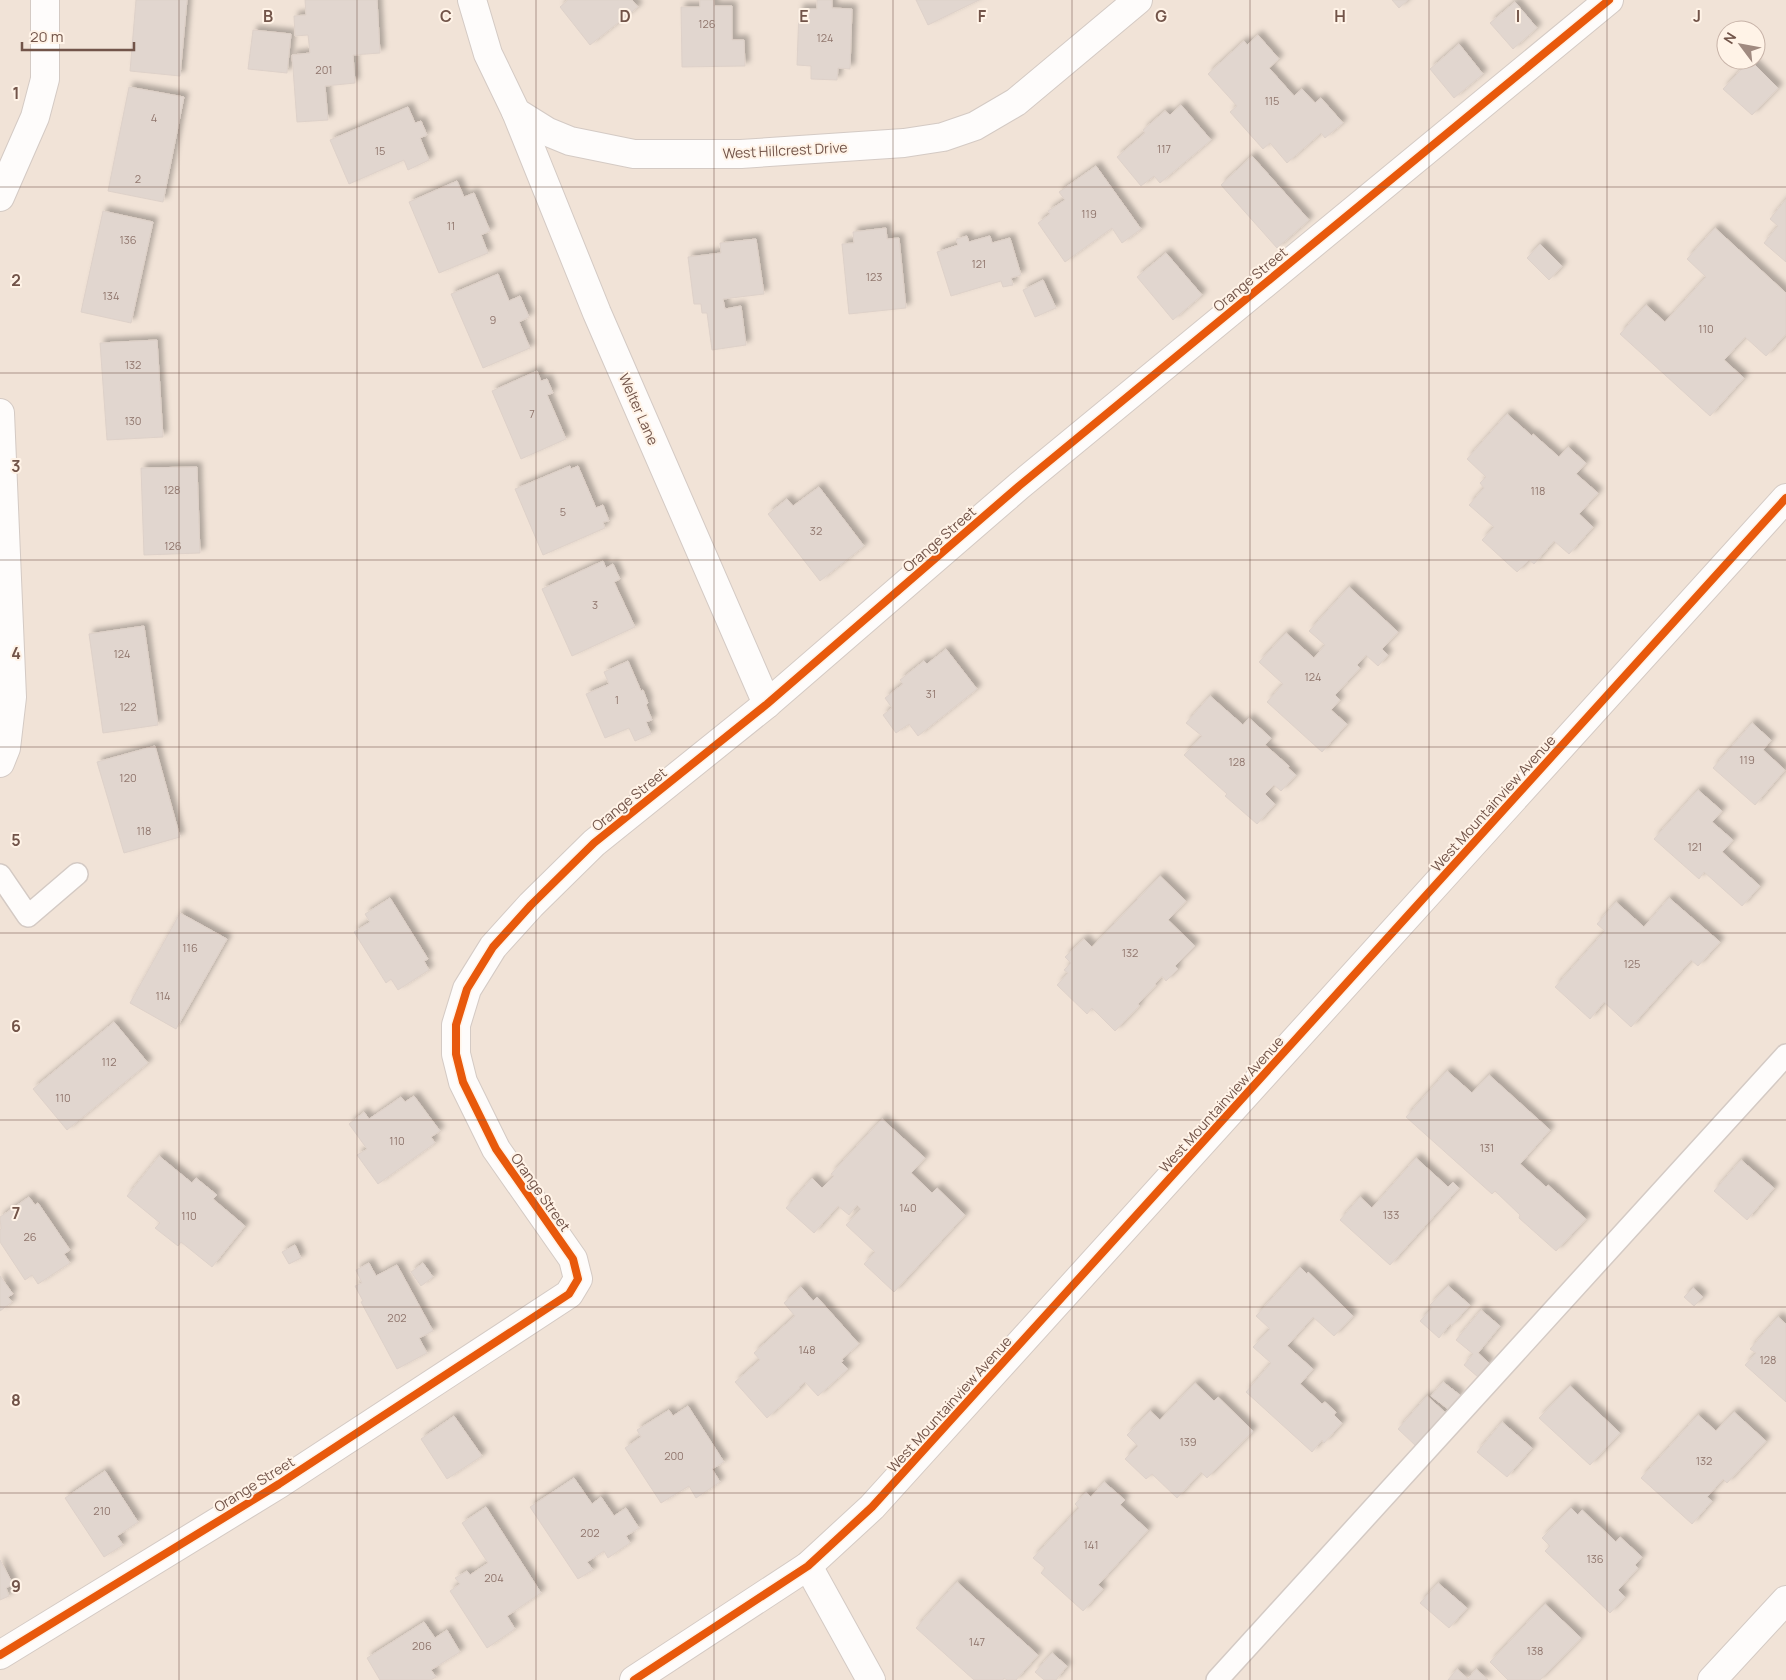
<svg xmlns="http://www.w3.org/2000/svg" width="1786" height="1680" font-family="Manrope,sans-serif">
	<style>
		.residential { fill: #f1e3d7; fill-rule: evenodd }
		.building { fill: #e1d6cf; stroke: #ded1c9; filter: url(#shadow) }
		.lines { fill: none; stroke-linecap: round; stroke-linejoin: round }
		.lane-casing { stroke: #d4cac4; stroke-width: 24 }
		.street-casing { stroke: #d4cac4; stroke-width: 30 }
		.lane { stroke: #fefcfb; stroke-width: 21 }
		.street { stroke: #fefcfb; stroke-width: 28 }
		.cycleway-casing { stroke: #fff3e7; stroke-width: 11 }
		.cycleway { stroke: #e8590c; stroke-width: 8 }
		.grid { fill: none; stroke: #725449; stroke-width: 1; stroke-opacity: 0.55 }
		.labels { text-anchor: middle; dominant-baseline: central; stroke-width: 4; stroke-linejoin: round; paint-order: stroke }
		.number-label { font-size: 11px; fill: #90766d }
		.street-label { font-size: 14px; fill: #725449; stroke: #fff3e7 }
		.grid-label { font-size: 16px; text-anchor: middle; font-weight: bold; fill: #725449; stroke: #fff3e7; stroke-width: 4; stroke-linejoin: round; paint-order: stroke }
	</style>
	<defs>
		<filter id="shadow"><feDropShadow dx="4.5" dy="-4.5" stdDeviation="2.5" flood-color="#0004"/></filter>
	</defs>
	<rect width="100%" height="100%" fill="#f5eee7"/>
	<path class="residential" d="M0,0H1786V1680H0ZM1726,30H1756V60H1726Z"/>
	<g class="building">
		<path d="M136,0H187L180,76L130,71Z"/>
		<path d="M305,0H377L380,53L353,55L355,83L325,86L328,120L297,122L292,55L310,53L308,35L295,36L294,16L306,15Z"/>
		<path d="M568,0H632L638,7L590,45L560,7Z"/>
		<path d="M700,0H714V6H732V40H744L745,66L682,67L681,7H700Z"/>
		<path d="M817,0H832V8L852,9L850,69L838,68L837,80L811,79V66L797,65L799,9H817Z"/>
		<path d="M916,0H979L928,25Z"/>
		<path d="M1392,0H1408L1399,8Z"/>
		<path d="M1515,2L1537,28L1513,49L1490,23Z"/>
		<path d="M253,30L291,34L287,73L248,69Z"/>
		<path d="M1258,35L1279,59L1269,68L1294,96L1302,89L1315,103L1321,98L1343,123L1325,138L1321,133L1287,163L1270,143L1263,149L1230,112L1237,106L1208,74L1244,41L1247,45Z"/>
		<path d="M1459,44L1483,74L1454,98L1430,69Z"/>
		<path d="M1750,60L1778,88L1752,115L1723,89Z"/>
		<path d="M129,87L184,97L163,202L108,191Z"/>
		<path d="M1181,105L1211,140L1160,183L1154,176L1141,186L1117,157L1145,133L1143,130L1165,111L1170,115Z"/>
		<path d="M408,107L415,123L421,121L427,135L420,138L429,160L408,170L404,160L349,184L330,140Z"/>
		<path d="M1252,156L1309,220L1277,248L1221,185Z"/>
		<path d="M1096,166L1141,229L1122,243L1112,228L1065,262L1038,223L1050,214L1048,211L1065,200L1059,192Z"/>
		<path d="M457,181L464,197L474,193L490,231L481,235L488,253L439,273L409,202Z"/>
		<path d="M1786,199V262L1764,243L1778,226L1770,219Z"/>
		<path d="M103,211L153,222L131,323L81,312Z"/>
		<path d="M886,228L887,239L899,238L906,308L849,314L842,244L854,243L853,232Z"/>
		<path d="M1715,228L1786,293V334L1766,356L1745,337L1724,360L1744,378L1710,416L1620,334L1646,305L1665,322L1706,277L1687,259Z"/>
		<path d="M967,236L969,242L990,236L992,243L1010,238L1021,275L1011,278L1013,285L1003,287L1001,281L951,296L937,252L958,245L956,239Z"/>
		<path d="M756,239L764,294L723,299L725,309L741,306L746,345L712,350L707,313H702L701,304H694L688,257L721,253L720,243Z"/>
		<path d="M1540,244L1562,266L1549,280L1527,258Z"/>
		<path d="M1166,253L1202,295L1173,320L1137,277Z"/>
		<path d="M498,274L509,301L520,296L529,317L519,322L530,348L483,368L451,294Z"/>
		<path d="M1043,280L1056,308L1035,317L1023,290Z"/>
		<path d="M157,340L163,437L107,440L100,343Z"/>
		<path d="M537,371L541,381L547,379L553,393L547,395L566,439L521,459L492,391Z"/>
		<path d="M1507,414L1532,436L1533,434L1559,457L1568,447L1586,463L1576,474L1598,493L1579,514L1593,527L1569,554L1554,541L1534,564L1529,560L1517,572L1482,540L1494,527L1469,505L1484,488L1480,483L1486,477L1467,459Z"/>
		<path d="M570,466L571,469L578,466L596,508L603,505L609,521L603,522L605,528L543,555L515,489Z"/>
		<path d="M197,467L200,553L144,555L141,468Z"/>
		<path d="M819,487L864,546L820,581L768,514L787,499L793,506Z"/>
		<path d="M603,561L606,568L613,564L620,579L614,582L635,627L572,656L542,589Z"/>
		<path d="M1349,587L1398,632L1382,649L1388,655L1378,666L1366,655L1357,665L1360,668L1335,695L1340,700L1331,710L1347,724L1322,752L1267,702L1283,684L1259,662L1286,633L1314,658L1325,645L1309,631Z"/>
		<path d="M144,626L158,725L103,733L89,634Z"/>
		<path d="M946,649L977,689L918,736L909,724L896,733L883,715L892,708L885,698L903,684L900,680L924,661L927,664Z"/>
		<path d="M628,661L641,691L643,690L648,703L646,705L652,720L646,722L651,734L635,741L629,728L605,738L586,694L609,684L604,672Z"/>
		<path d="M1210,696L1243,725L1249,718L1271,738L1265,745L1289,766L1288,768L1296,775L1281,791L1274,785L1265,794L1275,804L1257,824L1225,796L1227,794L1184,755L1202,736L1186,723Z"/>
		<path d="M1752,723L1771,740L1763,750L1785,770L1755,805L1713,768Z"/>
		<path d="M155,746L180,837L124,853L97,762Z"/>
		<path d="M1698,790L1722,811L1712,822L1733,840L1722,852L1760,886L1742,906L1704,872L1699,879L1654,839Z"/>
		<path d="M1160,876L1186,901L1168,920L1195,946L1175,966L1178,969L1166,981L1162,976L1155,984L1156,985L1138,1004L1139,1006L1115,1031L1092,1008L1087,1014L1057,985L1068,973L1064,970L1071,963L1065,957L1084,939L1092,947Z"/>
		<path d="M390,898L428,959L424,961L429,970L398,990L391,979L386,983L354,932L370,922L365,914Z"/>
		<path d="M1669,898L1720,942L1698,966L1691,960L1631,1027L1604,1002L1590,1019L1555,987L1605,931L1597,924L1616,902L1644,927Z"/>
		<path d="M180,913L227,939L176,1029L130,1003Z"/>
		<path d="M114,1022L148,1063L67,1130L33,1089Z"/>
		<path d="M1447,1071L1472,1093L1489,1075L1550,1130L1520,1164L1546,1187L1548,1185L1586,1219L1556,1251L1519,1218L1520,1215L1495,1191L1492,1194L1406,1117Z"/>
		<path d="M414,1096L440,1131L431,1137L435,1143L378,1184L357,1155L367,1149L349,1124L364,1112L369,1119L401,1097L405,1102Z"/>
		<path d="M882,1119L925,1158L911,1173L932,1193L937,1188L965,1215L894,1292L864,1264L875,1252L846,1225L861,1209L857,1205L849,1215L838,1206L814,1233L786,1208L812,1178L822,1188L834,1176L831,1174Z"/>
		<path d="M159,1156L192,1183L196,1178L217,1195L213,1199L245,1226L212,1267L181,1242L178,1246L155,1228L160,1223L127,1196Z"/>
		<path d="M1416,1158L1448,1187L1453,1182L1459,1188L1390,1265L1340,1220L1360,1197L1372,1208Z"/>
		<path d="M1741,1160L1774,1188L1747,1220L1714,1191Z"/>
		<path d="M29,1197L35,1205L38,1203L70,1250L64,1254L70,1263L38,1284L32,1275L25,1280L0,1242V1230L1,1229L0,1217Z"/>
		<path d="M295,1245L301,1258L289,1264L282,1252Z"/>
		<path d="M369,1263L376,1276L397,1265L433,1331L419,1338L427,1353L397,1369L361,1302L363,1301L355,1286L362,1283L356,1270Z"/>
		<path d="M423,1263L433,1277L421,1286L411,1272Z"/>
		<path d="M1300,1267L1307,1274L1308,1272L1353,1316L1334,1336L1313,1317L1287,1346L1313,1369L1300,1384L1322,1404L1325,1402L1336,1412L1334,1415L1342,1423L1324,1443L1322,1440L1312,1452L1246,1392L1271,1363L1253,1347L1270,1329L1256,1316Z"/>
		<path d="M0,1276L13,1294L8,1297L12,1302L0,1311Z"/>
		<path d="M1448,1286L1470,1305L1452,1325L1450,1324L1439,1338L1420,1321L1432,1308L1430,1305Z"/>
		<path d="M801,1287L813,1301L817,1297L859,1344L842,1359L843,1361L841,1362L848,1369L818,1396L805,1382L799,1387L800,1388L767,1418L735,1382L760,1360L754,1353L795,1316L784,1303Z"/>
		<path d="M1693,1288L1703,1297L1694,1306L1684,1297Z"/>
		<path d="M1481,1310L1500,1326L1478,1353L1489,1363L1478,1377L1464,1365L1473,1354L1456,1340Z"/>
		<path d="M1778,1317L1786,1324V1402L1745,1365L1756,1353L1750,1349Z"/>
		<path d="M1443,1382L1460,1395L1448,1409L1431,1396Z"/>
		<path d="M1195,1383L1214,1401L1218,1397L1253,1431L1207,1478L1201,1472L1177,1498L1152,1474L1146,1479L1125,1459L1138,1446L1127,1435L1150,1411L1160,1420Z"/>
		<path d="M1570,1386L1620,1433L1590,1465L1539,1418Z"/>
		<path d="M1427,1396L1447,1414L1417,1447L1398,1429Z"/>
		<path d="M688,1406L724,1462L712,1469L720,1482L696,1498L689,1486L661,1503L625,1448L641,1437L637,1430L669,1410L673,1416Z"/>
		<path d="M1734,1412L1766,1441L1727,1483L1723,1479L1707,1497L1712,1501L1692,1524L1641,1478L1698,1415L1716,1431Z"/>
		<path d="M454,1416L482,1456L447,1479L421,1439Z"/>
		<path d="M1502,1422L1532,1448L1507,1477L1477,1452Z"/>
		<path d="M105,1471L138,1522L117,1536L123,1545L104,1557L65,1498Z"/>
		<path d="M574,1478L592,1504L601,1497L614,1516L626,1508L639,1528L626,1536L630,1543L608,1558L604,1551L587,1562L593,1570L578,1579L530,1507Z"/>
		<path d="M1104,1482L1125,1500L1120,1505L1148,1530L1098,1585L1103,1589L1083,1611L1041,1573L1045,1568L1033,1558L1079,1508L1075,1504L1086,1492L1091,1497Z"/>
		<path d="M486,1507L541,1593L507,1616L515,1629L487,1648L450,1591L460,1584L455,1578L467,1571L470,1575L488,1563L462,1523Z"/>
		<path d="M1571,1508L1578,1515L1582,1510L1616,1542L1620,1537L1642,1557L1635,1565L1638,1568L1618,1590L1625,1597L1610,1613L1545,1551L1550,1546L1542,1538Z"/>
		<path d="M0,1560L13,1584L6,1588L9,1596L0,1600Z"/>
		<path d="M957,1582L1038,1655L1016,1680H1007L1004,1678L1003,1680H974L916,1628Z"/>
		<path d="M1438,1583L1467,1608L1449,1628L1420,1603Z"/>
		<path d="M1545,1604L1581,1638L1540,1680H1508L1490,1662Z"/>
		<path d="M424,1622L435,1638L447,1630L460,1652L431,1670L436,1677L431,1680H380L367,1658Z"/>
		<path d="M1052,1653L1067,1666L1056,1680H1044L1035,1672Z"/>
		<path d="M1457,1669L1468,1679L1476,1669L1488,1680H1448Z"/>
	</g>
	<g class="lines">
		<defs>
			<g id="lane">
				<path d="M0,875L28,916L77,874"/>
				<path d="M1217,1680L1786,1055"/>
			</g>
			<g id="street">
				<path d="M472,0L488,54L516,112L548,132L570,141L634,154H741L904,143L943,137L975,126L1016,102L1138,0"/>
				<path d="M516,112L597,313L767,704"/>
				<path d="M0,197L35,117L45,79V0"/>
				<path d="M0,413L12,697L6,748L0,763"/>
				<path d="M808,1566L871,1680"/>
				<path d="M0,1655L279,1484L569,1294L578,1279L573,1259L496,1149L463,1082L456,1054V1025L467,989L493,947L531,905L594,843L767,704L1019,486L1609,0"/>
				<path d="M634,1680L808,1566L872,1507L1786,498"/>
				<path d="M1712,1680L1786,1600"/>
			</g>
		</defs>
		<use href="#lane" class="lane-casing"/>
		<use href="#street" class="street-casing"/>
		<use href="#lane" class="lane"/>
		<use href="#street" class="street"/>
		<defs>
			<g id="cycleway">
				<path d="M0,1655L279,1484L569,1294L578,1279L573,1259L496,1149L463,1082L456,1054V1025L467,989L493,947L531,905L594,843L767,704L1019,486L1609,0"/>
				<path d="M634,1680L808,1566L872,1507L1786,498"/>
			</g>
		</defs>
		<use href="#cycleway" class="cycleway-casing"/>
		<use href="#cycleway" class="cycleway"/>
	</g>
	<path class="grid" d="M179,0V1680M357,0V1680M536,0V1680M714,0V1680M893,0V1680M1072,0V1680M1250,0V1680M1429,0V1680M1607,0V1680M0,187H1786M0,373H1786M0,560H1786M0,747H1786M0,933H1786M0,1120H1786M0,1307H1786M0,1493H1786"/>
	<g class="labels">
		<g class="number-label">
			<text x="707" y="23">126</text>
			<text x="825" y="37">124</text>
			<text x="324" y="69">201</text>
			<text x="1272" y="100">115</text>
			<text x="154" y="117">4</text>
			<text x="1164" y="148">117</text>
			<text x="380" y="150">15</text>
			<text x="138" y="178">2</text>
			<text x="1089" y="213">119</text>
			<text x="451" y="225">11</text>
			<text x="128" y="239">136</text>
			<text x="979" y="263">121</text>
			<text x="874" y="276">123</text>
			<text x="111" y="295">134</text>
			<text x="493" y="319">9</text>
			<text x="1706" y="328">110</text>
			<text x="133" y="364">132</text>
			<text x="532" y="413">7</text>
			<text x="133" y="420">130</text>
			<text x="172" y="489">128</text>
			<text x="1538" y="490">118</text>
			<text x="563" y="511">5</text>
			<text x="816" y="530">32</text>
			<text x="173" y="545">126</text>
			<text x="595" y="604">3</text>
			<text x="122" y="653">124</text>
			<text x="1313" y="676">124</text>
			<text x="931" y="693">31</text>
			<text x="617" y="699">1</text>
			<text x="128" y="706">122</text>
			<text x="1747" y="759">119</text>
			<text x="1237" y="761">128</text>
			<text x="128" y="777">120</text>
			<text x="144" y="830">118</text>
			<text x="1695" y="846">121</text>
			<text x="190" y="947">116</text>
			<text x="1130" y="952">132</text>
			<text x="1632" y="963">125</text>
			<text x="163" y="995">114</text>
			<text x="109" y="1061">112</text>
			<text x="63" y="1097">110</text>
			<text x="397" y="1140">110</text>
			<text x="1487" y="1147">131</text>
			<text x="908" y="1207">140</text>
			<text x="1391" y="1214">133</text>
			<text x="189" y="1215">110</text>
			<text x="30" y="1236">26</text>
			<text x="397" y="1317">202</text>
			<text x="807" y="1349">148</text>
			<text x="1768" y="1359">128</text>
			<text x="1188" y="1441">139</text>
			<text x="674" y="1455">200</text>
			<text x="1704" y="1460">132</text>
			<text x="102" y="1510">210</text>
			<text x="590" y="1532">202</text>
			<text x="1091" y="1544">141</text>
			<text x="1595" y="1558">136</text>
			<text x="494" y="1577">204</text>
			<text x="977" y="1641">147</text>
			<text x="422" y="1645">206</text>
			<text x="1535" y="1650">138</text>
		</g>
		<g class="street-label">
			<text transform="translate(785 150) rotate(-3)">West Hillcrest Drive</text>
			<text transform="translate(1250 279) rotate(-40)">Orange Street</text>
			<text transform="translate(639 409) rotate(66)">Welter Lane</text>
			<text transform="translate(939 539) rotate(-41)">Orange Street</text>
			<text transform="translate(629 799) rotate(-39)">Orange Street</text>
			<text transform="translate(1493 803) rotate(-48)">West Mountainview Avenue</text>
			<text transform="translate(1221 1104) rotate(-48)">West Mountainview Avenue</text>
			<text transform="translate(541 1192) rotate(55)">Orange Street</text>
			<text transform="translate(949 1404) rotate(-48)">West Mountainview Avenue</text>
			<text transform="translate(254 1484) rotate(-32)">Orange Street</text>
		</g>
	</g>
	<g class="grid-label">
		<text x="268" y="22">B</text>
		<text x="446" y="22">C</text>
		<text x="625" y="22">D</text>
		<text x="804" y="22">E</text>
		<text x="982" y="22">F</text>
		<text x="1161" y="22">G</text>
		<text x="1340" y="22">H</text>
		<text x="1518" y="22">I</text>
		<text x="1697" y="22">J</text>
		<text x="16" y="99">1</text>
		<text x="16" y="286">2</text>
		<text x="16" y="472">3</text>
		<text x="16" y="659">4</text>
		<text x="16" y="846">5</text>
		<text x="16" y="1032">6</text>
		<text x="16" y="1219">7</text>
		<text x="16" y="1406">8</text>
		<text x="16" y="1592">9</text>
	</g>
	<g transform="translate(1741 45) rotate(302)"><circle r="24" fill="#fff3e7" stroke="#c7b3a8"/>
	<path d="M0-4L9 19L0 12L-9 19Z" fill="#a08a80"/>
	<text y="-8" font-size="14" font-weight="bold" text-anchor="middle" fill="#725449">N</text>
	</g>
	<path d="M22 42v8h112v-8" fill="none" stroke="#725449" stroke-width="2.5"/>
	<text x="30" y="42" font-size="15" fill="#725449" stroke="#fff3e7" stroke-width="4" paint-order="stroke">20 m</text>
</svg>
